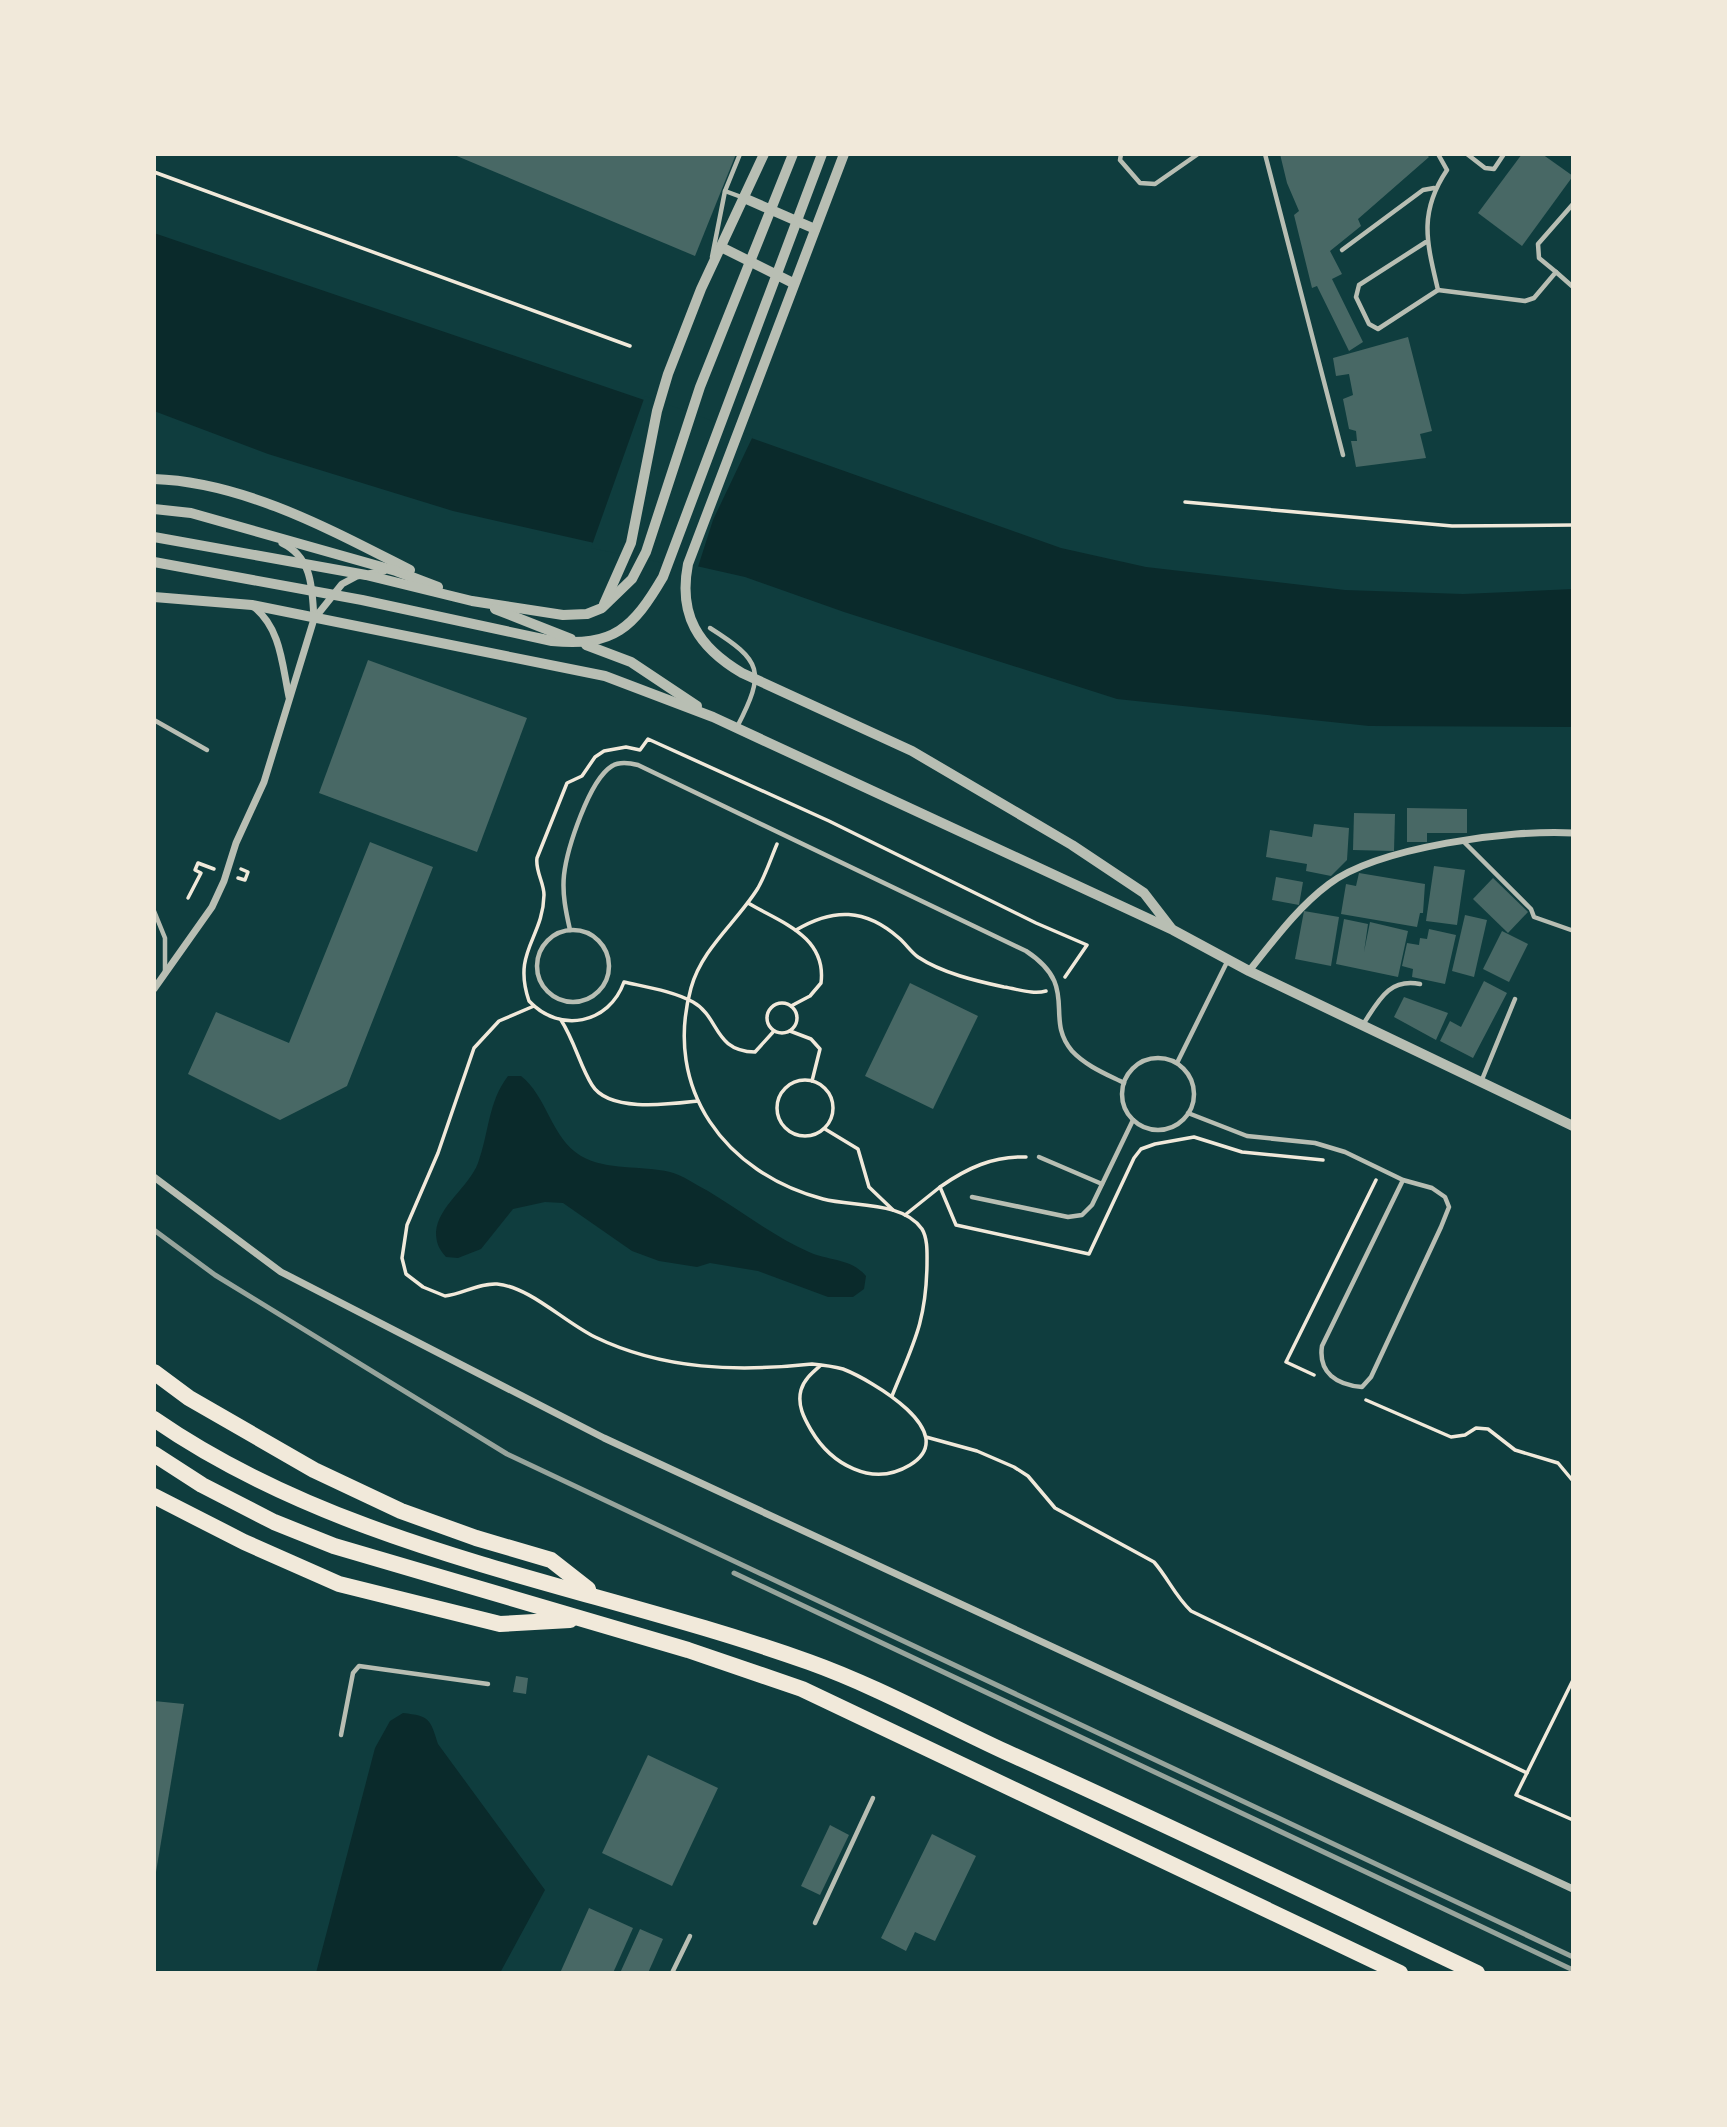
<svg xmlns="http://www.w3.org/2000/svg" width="1727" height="2127" font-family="'Asap Condensed',sans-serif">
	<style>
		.water { fill: #0a2a2b }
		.pier { fill: #0f3d3e }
		.building { fill: #486865 }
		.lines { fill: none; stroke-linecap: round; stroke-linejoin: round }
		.path { stroke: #f1e9da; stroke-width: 3.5 }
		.service { stroke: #b8beb3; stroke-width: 4.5 }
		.minor { stroke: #b8beb3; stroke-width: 7 }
		.tertiary { stroke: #b8beb3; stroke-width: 10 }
		.motorway { stroke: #f1e9da; stroke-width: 16 }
		.rail { stroke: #97a49c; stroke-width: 5 }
	</style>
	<rect width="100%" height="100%" fill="#0f3d3e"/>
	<g class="water">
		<path d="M154,233L656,404L1061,548L1146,567L1345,590L1463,594L1573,589V727L1369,726L1117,699L844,612L745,577L453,511L268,454L154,411Z"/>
		<path d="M508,1076H521C547,1096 551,1138 581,1156C607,1171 641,1165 670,1172C683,1175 696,1185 708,1191C741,1211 773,1236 809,1252C829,1261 851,1258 866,1276L864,1289L853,1297H828L758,1271L710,1263L697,1267L659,1261L632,1251L563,1203L545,1202L513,1209L481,1249L458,1258L446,1257C439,1249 436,1243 436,1232C438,1206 469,1187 478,1163C489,1133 488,1102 508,1076Z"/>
		<path d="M403,1713C430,1716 430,1719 438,1744L545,1890L500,1973H316L375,1748L390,1721Z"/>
	</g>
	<path class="pier" d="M645,396L753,436L713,520L697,570L591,548Z"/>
	<g class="building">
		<path d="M452,154H736L695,256Z"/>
		<path d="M1280,154H1426L1429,157L1358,219L1361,226L1330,251L1342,274L1332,279L1363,342L1349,351L1317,286L1312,288L1294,215L1299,211L1287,183Z"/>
		<path d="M1522,154H1542L1573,176L1522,246L1478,213Z"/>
		<path d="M1408,337L1432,431L1420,434L1426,458L1356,467L1351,441H1357L1356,431L1349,429L1343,399L1353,395L1349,374L1336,376L1333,358Z"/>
		<path d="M368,660L527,718L477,852L319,793Z"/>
		<path d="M1407,808L1467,809V833H1427V842H1407Z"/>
		<path d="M1354,813L1395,814L1394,851L1353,850Z"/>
		<path d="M1314,824L1349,828L1347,860L1331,876L1306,871L1307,864L1266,857L1270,830L1312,837Z"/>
		<path d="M370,842L433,867L347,1086L280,1120L188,1074L216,1012L289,1043Z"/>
		<path d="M1434,866L1465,870L1457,925L1426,921Z"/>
		<path d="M1359,873L1425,884L1423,913H1420L1417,927L1341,914L1346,884L1356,886Z"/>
		<path d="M1276,877L1303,882L1299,905L1272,900Z"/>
		<path d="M1493,878L1528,912L1508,933L1473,899Z"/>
		<path d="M1304,911L1339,917L1331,966L1295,959Z"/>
		<path d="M1465,915L1487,920L1474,977L1452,971Z"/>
		<path d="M1344,919L1368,924L1364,952L1370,922L1408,931L1398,977L1336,964Z"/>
		<path d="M1429,929L1456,935L1445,984L1412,977L1413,969L1402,966L1407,943L1419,945L1420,938L1427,939Z"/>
		<path d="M1502,931L1528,944L1509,982L1483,969Z"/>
		<path d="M1484,981L1507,993L1473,1058L1440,1041L1450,1021L1461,1027Z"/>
		<path d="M910,983L978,1016L933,1109L865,1076Z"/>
		<path d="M1404,997L1448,1013L1436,1040L1394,1017Z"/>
		<path d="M516,1676L528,1678L526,1694L513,1692Z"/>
		<path d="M154,1701L184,1704L155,1878H154Z"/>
		<path d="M648,1755L718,1788L672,1886L602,1853Z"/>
		<path d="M830,1825L849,1835L820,1895L801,1886Z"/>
		<path d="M932,1834L976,1856L935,1941L915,1932L906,1951L881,1938Z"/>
		<path d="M589,1908L633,1928L613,1973H560Z"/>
		<path d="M640,1929L663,1939L648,1973H620Z"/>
	</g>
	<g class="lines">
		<g class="path">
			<path d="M154,172L630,346"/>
			<path d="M1185,502L1452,526L1573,525"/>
			<path d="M777,844C771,858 766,874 758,888C737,922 702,948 691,988C663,1089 725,1173 823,1199C853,1207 903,1201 922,1229C928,1239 927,1254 927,1265C926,1323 913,1344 892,1396"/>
			<path d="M238,878L245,880L248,872L241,869"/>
			<path d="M188,898L201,873L195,870L198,863L214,869"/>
			<path d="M748,903C780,922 827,936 821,983L810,996L791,1006"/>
			<path d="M796,930C833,908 865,908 899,938C906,944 911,952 918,957C942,973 976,981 1004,987C1018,989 1033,995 1046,991"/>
			<circle cx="782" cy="1018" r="15"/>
			<path d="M534,1006L499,1021L474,1048L438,1153L407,1225L402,1258L406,1274L423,1287L445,1296C463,1294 478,1283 497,1284C530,1287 564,1322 595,1337C663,1370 738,1372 812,1364C823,1365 832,1366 843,1369C871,1380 963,1433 910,1465C872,1488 831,1464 811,1430C804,1418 797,1405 801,1390C804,1379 813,1372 821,1365"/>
			<path d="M561,1020C575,1042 580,1066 592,1085C609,1113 671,1104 698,1101"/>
			<path d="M774,1031L755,1052C713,1051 720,1017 693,1002C673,991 646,987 624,982C609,1024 560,1034 529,1001C512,951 543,939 544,895C544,882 535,871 537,858L567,783L582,776L595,757L604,751L626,747L640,750L648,739L829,821L1036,923L1087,945L1065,977"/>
			<path d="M790,1031L811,1039L820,1049L812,1081"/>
			<circle cx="805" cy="1108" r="28"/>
			<path d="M825,1129L858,1149L869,1187L893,1210"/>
			<path d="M940,1187C967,1168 993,1156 1026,1157"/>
			<path d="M905,1215L940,1187L956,1225L1089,1254L1134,1158L1141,1149L1155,1144L1194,1137L1242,1152L1323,1160"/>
			<path d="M1314,1375L1286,1362L1376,1180"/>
			<path d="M1366,1400L1451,1437L1465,1435L1476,1428L1488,1429L1515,1450L1558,1463L1573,1481"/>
			<path d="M926,1437L977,1451L1014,1467L1028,1476L1055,1508L1154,1562C1168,1578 1175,1596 1191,1611L1527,1773"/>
			<path d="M1573,1680L1516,1795L1573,1820"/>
		</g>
		<g class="service">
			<path d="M1121,154L1120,160L1140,183L1155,184L1198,154"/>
			<path d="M1265,154L1343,455"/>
			<path d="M1467,154L1485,168L1494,169L1504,154"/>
			<path d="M725,191L744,198"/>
			<path d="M1426,242L1359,285L1356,297L1369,324L1378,329L1438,290C1427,243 1418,213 1447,170L1438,154"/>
			<path d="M1342,250L1423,190L1434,188"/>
			<path d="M712,257L725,191L740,154"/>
			<path d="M1556,272L1539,258L1538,244L1573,204"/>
			<path d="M1438,290L1525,301L1534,298L1556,272L1573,287"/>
			<path d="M710,628C762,661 766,671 737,727"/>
			<path d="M154,720L207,750"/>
			<path d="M1464,842L1531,909L1534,917L1571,930"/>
			<path d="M154,911L165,938V971"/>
			<circle cx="573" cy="966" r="36"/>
			<path d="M570,930C566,912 562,894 564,875C567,849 589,780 612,766C620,761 630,763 638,765L1026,951C1081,987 1043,1017 1072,1051C1086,1066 1106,1074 1124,1083"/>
			<path d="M1364,1023C1379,1000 1389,978 1420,984"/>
			<circle cx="1158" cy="1094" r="36"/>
			<path d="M1177,1063L1228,960"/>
			<path d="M1481,1082L1515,999"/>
			<path d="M1188,1113L1247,1136L1315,1143L1345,1152L1403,1180L1432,1188L1445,1197L1449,1207L1441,1227L1371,1377L1362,1387C1337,1385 1318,1373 1322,1346L1403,1180"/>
			<path d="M1039,1157L1102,1184"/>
			<path d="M972,1197L1068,1217L1082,1215L1092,1205L1133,1120"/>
			<path d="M341,1735L353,1673L359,1666L488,1684"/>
			<path d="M815,1923L873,1798"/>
			<path d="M672,1973L690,1936"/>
		</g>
		<g class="minor">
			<path d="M282,543C313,558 312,589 314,619"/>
			<path d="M254,607C281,629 282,664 289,697"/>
			<path d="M1249,971C1274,940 1297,908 1329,884C1378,847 1512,829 1573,833"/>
			<path d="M154,989L212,907L224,881L236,843L264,782L314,619L342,584L357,576L384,571"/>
			<path d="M154,1177L281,1272L604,1438L1573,1889"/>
		</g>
		<g class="tertiary">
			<path d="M844,154L688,564C678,615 698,647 742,673L912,751L1072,845L1144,893L1171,928"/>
			<path d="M744,198L815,229"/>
			<path d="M721,247L793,283"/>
			<path d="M154,479C244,482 331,530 410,570"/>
			<path d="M154,509L191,513L396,571L438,587"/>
			<path d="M154,537L366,575L472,601L563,615L587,614L602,608L632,579L646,552L700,387L793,154"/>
			<path d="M154,562L362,600L552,641C614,647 633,628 663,577L822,154"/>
			<path d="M154,597L252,605L605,676L713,717L1173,930L1249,971L1573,1126"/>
			<path d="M604,604L631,543L657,411L668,374L701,289L764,154"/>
			<path d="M495,609L571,639"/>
			<path d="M586,645L631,662L697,706"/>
		</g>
		<g class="motorway">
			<path d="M154,1372L189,1398L314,1470L401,1511L476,1538L551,1560L588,1589"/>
			<path d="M154,1419C348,1553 591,1584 809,1662C876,1686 941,1722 1006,1752C1164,1823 1321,1899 1477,1973"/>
			<path d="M154,1454L202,1485L274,1522L334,1546L688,1650L802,1689L1400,1973"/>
			<path d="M154,1496L244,1542L339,1584L500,1624L570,1620"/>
		</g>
		<g class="rail">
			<path d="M154,1230L215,1275L507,1454L1573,1957"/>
			<path d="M734,1573L1573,1970"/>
		</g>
	</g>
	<rect width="1727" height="2127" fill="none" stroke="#f1e9da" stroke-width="312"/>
</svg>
